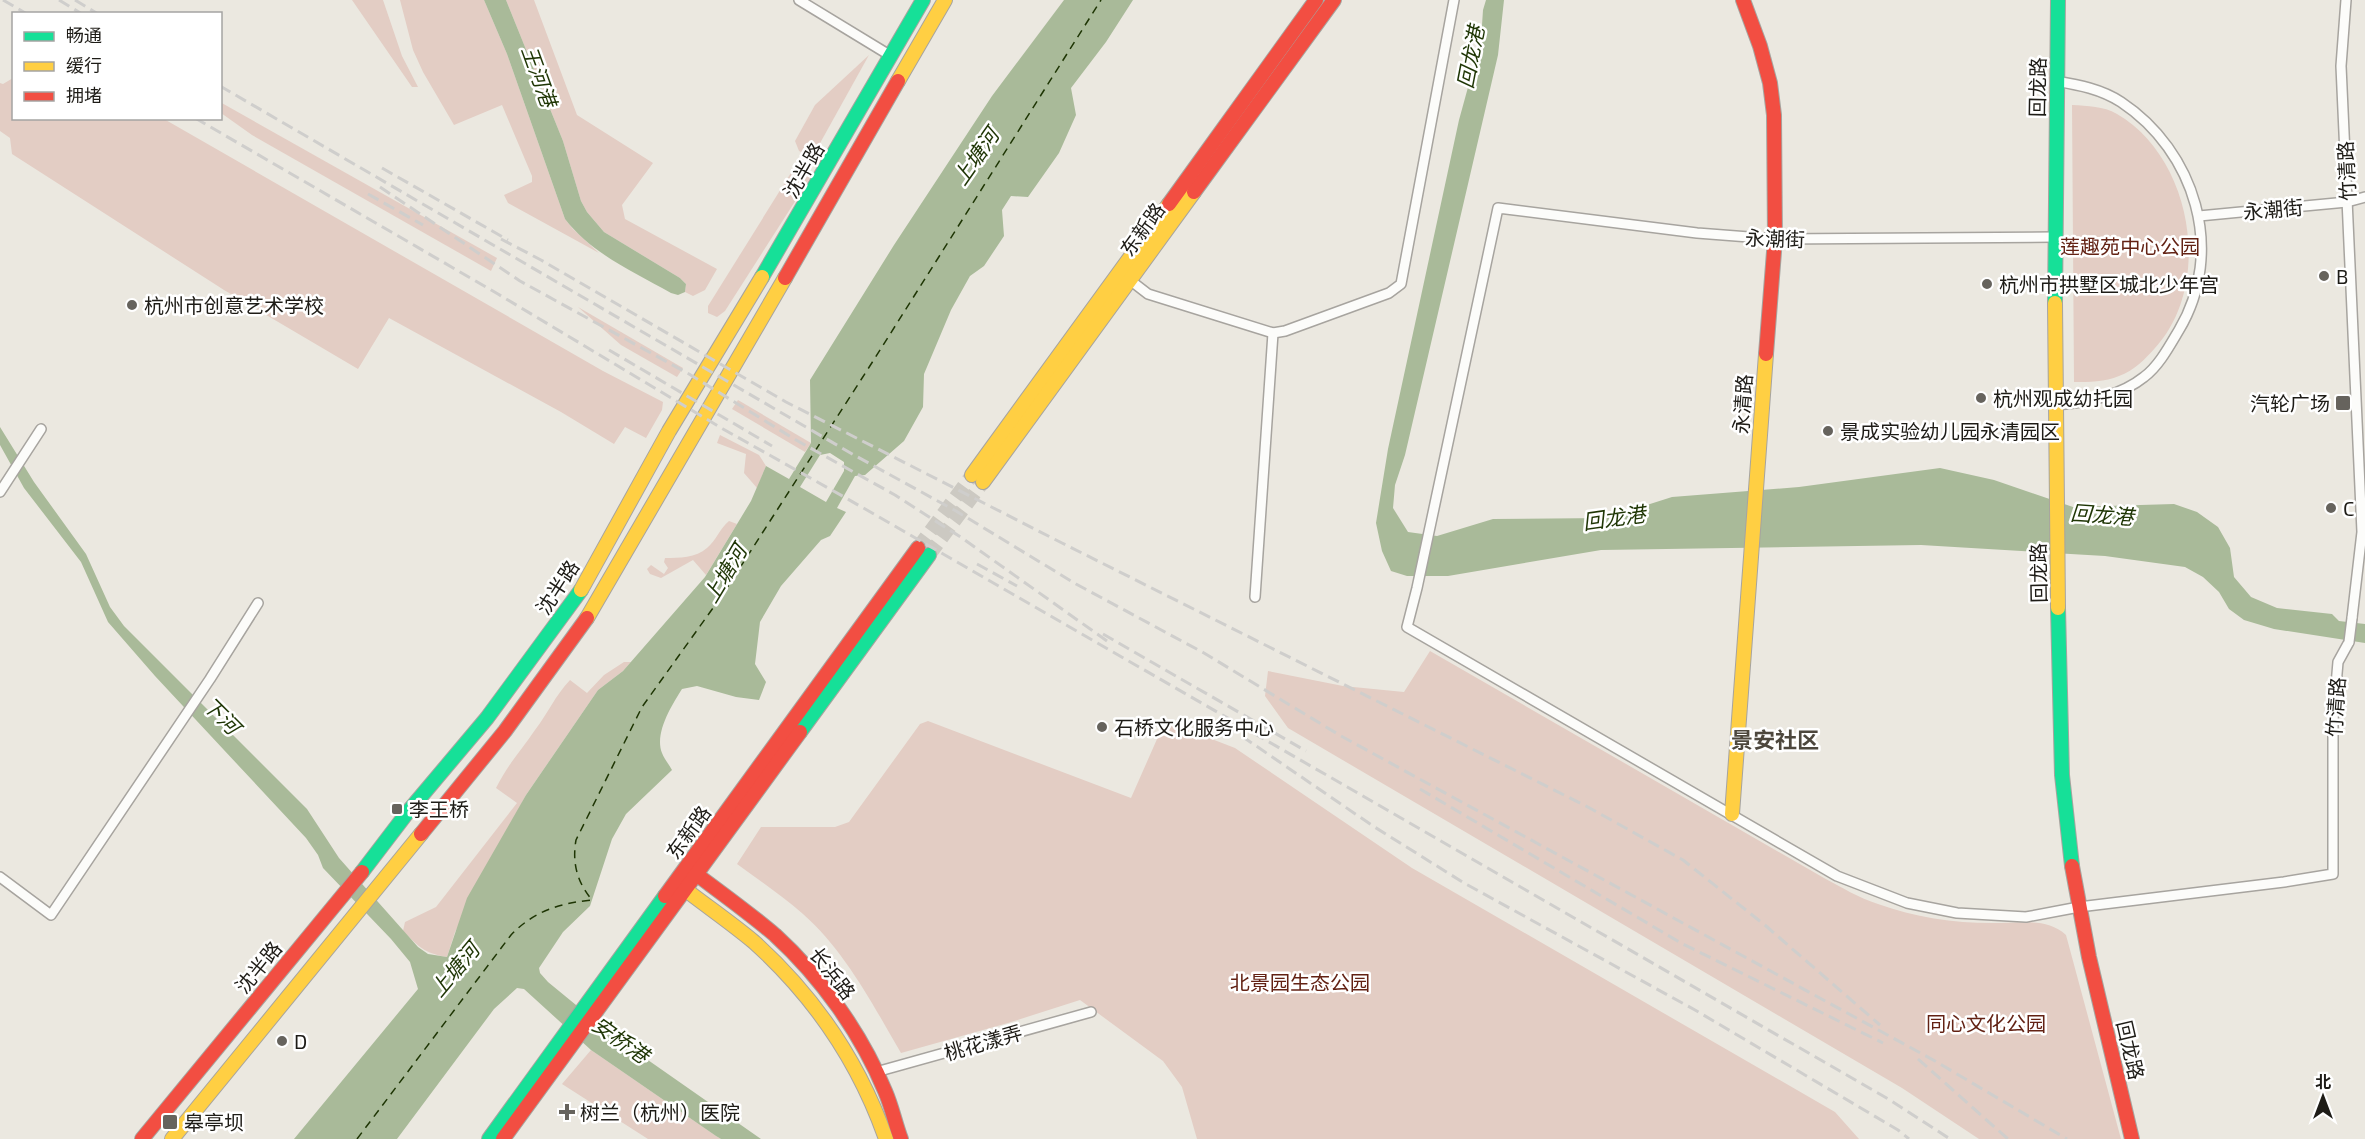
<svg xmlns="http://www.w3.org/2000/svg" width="2365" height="1139" font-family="'Exo 2','Noto Sans SC',sans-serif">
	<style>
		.green { fill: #e3cdc4 }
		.water { fill: #a9ba99; fill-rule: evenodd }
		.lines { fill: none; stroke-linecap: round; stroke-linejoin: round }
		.ferry { stroke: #1e3504; stroke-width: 1.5; stroke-dasharray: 8 6; stroke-linecap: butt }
		.secondary-tunnel { stroke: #ccc9c2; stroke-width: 14; stroke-dasharray: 14 7; stroke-linecap: butt }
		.street-casing { stroke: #a7a49f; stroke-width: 12 }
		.fast-casing { stroke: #a7a49f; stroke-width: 16 }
		.slow-casing { stroke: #a7a49f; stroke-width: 16 }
		.jam-casing { stroke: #a7a49f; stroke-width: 16 }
		.street { stroke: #fcfcfa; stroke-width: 9 }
		.fast { stroke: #16e098; stroke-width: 14 }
		.slow { stroke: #ffcf43; stroke-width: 14 }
		.jam { stroke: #f24e42; stroke-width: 14 }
		.rail { stroke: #cfcecc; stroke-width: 3; stroke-dasharray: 12 6; stroke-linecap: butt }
		.street-bridge-casing { stroke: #a7a49f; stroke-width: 12; stroke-linecap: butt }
		.street-bridge { stroke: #fcfcfa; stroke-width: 9 }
		.poi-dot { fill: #66635d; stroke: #fff; stroke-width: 2 }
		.labels { text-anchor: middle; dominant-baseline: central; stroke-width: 5; stroke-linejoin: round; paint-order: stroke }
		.street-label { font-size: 20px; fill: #1e1c17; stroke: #fff }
		.park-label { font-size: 20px; fill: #632214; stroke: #fff }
		.poi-label { font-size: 20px; fill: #1e1c17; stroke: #fff; text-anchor: start }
		.water-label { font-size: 21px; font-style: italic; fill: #1e3504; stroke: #fff }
		.quarter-label { font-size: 22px; font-weight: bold; fill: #4d473d; stroke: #fff }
	</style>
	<rect width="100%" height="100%" fill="#ebe8e0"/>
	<g class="green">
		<path d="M352,0H383L402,56L418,87H412Z"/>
		<path d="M400,0H484L507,54L565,219L573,229L599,253L508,203L504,195L532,182V176L502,105L454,125L423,72L413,50Z"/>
		<path d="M506,0H534L577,115L653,163L622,205L625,219L717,269L705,290L693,296L685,292L686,284L680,278L604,232L587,212L581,201L563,141Z"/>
		<path d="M869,55L814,154H806L799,151L795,141L815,105Z"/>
		<path d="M13,78L14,118L164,119L603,371L663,402L662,410L646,438L625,427L614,444L561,412L389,318L358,369L224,290L12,154L10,138L0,131V83L3,84Z"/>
		<path d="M220,102L497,258L491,271L252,135L221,113Z"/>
		<path d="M2072,105C2088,106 2103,106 2117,114C2192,157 2214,284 2155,348C2145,359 2134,371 2119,376C2105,382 2089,382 2074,382Z"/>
		<path d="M804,166L812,172L810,178L725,311L717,317L708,313V306L794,168Z"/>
		<path d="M578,307L683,368L677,377L621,345Z"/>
		<path d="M738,400L811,443L805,452L732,409Z"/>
		<path d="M720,435L759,455L766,466L757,488L744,473L746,454L717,443Z"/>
		<path d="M729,521L737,524L706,575L693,560L661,578L650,574L647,569L651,565L664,574L668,568L664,562L665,558C679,558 696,558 707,548C716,541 720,528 729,521Z"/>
		<path d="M1430,651L1824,878C1841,887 1859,898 1878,904C1917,918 1959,924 2001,923C2024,923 2048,918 2066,935L2121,1139H1979L1902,1088L1288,728L1265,696L1268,671L1343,686L1404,692Z"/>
		<path d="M624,662H631L623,671L598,690L526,795L455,932L447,957C424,953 419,947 403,931L405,922L436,907L517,803L496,788C508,764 520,752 535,730C548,713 555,696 570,680L587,693L604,675Z"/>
		<path d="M928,721L1131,798L1165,721L1235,748L1412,868L1835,1112L1859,1139H1197L1182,1087L1163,1061L1080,1000L1008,1023L901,1053C873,1005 845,951 803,914C782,896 759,880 737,864L761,827H835L849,822L920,724Z"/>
		<path d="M591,1050L716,1136L721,1139H648L562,1084Z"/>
	</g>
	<g class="water">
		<path d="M484,0H506L563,141L581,201L587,212L604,232L680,278L686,284L685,292L678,295L671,293C634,272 592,254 565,219L507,54Z"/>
		<path d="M1064,0H1133L1106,42L1071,88L1076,115L1059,153L1028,197L1011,196L1002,210L1004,236L984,266L970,276L951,310L924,374L923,407L904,441L865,475L855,476L837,508L846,512L830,536L821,540L781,586L760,622L755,664L766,682L759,700L736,697L697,686L682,689C672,705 654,733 662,753C664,759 669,764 672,770L626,814L612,839L590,906L563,932L539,968L540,973L548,982L615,1037L761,1139H721L716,1136L591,1050L524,989L517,988L494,1009L397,1139H294L418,989L410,962L391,939L323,868L318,855L306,838L155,676L108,622L81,562L24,488L0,445V427L34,482L86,554L110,607L124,626L307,809L339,858L418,947L428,954L447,957L467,898L526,795L598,690L623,671L705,577L751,501L766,466L789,479L811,443L810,380L894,245L992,96ZM830,453L844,462V471L826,502L800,487L820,455Z"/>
		<path d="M1486,0H1504L1498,55L1405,455L1395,485L1393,508L1408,532L1437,536L1493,519L1606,518L1672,497L1799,487L1940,468L1994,480L2073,507L2174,504L2197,512L2218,527L2230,548L2234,577L2251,597L2277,608L2332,614L2339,621L2365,624V643L2274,629L2244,620L2229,609L2219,592L2203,577L2185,567L2105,556L1921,545L1601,550L1448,576H1407L1391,571L1382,551L1376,523L1388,449L1459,120L1481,40L1483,10Z"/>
	</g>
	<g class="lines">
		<path class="ferry" d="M357,1139L511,935C534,911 560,903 592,900C577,882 572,863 576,840L642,707L723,594L875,358L1101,0"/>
		<g class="secondary-tunnel">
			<path d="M918,548L972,475"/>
			<path d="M929,555L983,482"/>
		</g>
		<defs>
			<g id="street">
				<path d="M799,0L891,56"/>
				<path d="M2346,0L2341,66L2362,532L2352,618"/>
				<path d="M2199,216L2347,202L2365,197"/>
				<path d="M2054,237L1775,239L1697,233L1498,208L1417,588L1407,627L1837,876L1907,903L1957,913L2026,917L2079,907L2284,882L2333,874V720L2338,662L2349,642"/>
				<path d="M1126,277L1148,294L1273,333L1285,331L1389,293L1401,284L1454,0"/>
				<path d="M2054,405C2085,403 2119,397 2144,377C2159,366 2170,345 2179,330C2226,251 2195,151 2121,102C2101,89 2079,85 2056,81"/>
				<path d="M0,492L41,429"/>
				<path d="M1255,597L1273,333"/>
				<path d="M0,877L51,915L210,679L258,603"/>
				<path d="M876,1072L1091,1012"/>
			</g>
			<g id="fast">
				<path d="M762,277L923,0"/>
				<path d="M2055,303L2058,0"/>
				<path d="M2058,608L2062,775L2072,866"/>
				<path d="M800,732L929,555"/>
				<path d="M362,872L407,813L487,718L581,590"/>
				<path d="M489,1139L665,896"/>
			</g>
			<g id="slow">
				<path d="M898,81L945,0"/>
				<path d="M2055,303L2058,608"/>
				<path d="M972,475L1169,204"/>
				<path d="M983,482L1194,192"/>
				<path d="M581,590L669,431L762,277"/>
				<path d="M587,618L785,278"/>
				<path d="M1732,814L1766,354"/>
				<path d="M677,883C702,903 729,921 754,942C815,997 859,1062 886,1139"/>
				<path d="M172,1139L421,834"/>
			</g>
			<g id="jam">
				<path d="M1743,0L1760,46L1770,83L1774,115L1775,239L1766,354"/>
				<path d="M1194,192L1334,0"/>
				<path d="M1169,204L1316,0"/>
				<path d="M785,278L898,81"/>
				<path d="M421,834L505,731L587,618"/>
				<path d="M2072,866L2089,957L2132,1139"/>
				<path d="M688,868C717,890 747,911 775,935C821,977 861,1033 885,1091C892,1107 895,1123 901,1139"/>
				<path d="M665,896L918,548"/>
				<path d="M142,1139L362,872"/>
				<path d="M503,1139L800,732"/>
			</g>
		</defs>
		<use href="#street" class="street-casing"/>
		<use href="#fast" class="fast-casing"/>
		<use href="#slow" class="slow-casing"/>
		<use href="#jam" class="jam-casing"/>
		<use href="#street" class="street"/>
		<use href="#fast" class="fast"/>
		<use href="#slow" class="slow"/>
		<use href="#jam" class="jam"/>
		<g class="rail">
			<path d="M3,0L27,14"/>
			<path d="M59,0L82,14"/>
			<path d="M75,0L98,14"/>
			<path d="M220,86L854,455L956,511L1076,584L1204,653L1341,736L1935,1061L2067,1139"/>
			<path d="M195,118L498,294L723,429L846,498L1890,1100L1950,1139"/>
			<path d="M382,168L508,240"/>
			<path d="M380,187L520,281L689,374L796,440L895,495L962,538L1107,641"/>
			<path d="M368,194L423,225"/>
			<path d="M501,239L541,260L786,402L1062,543L1586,806L1683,860L1766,926L1880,1025"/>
			<path d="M609,350L772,446"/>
			<path d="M977,564L1017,586"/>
			<path d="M1103,634L1306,751"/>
			<path d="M1227,726L1373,826L1464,883L1695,1010L1898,1130L1909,1139"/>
			<path d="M1420,789L1681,943L1883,1043"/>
			<path d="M1918,1059L2008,1139"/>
		</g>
		<defs>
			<path id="street-bridge" d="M2349,642L2352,618"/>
		</defs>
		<use href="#street-bridge" class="street-bridge-casing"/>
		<use href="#street-bridge" class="street-bridge"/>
	</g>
	<g class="poi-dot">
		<circle cx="2324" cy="276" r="6"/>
		<circle cx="1987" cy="284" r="6"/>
		<circle cx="132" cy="305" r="6"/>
		<circle cx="1981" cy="398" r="6"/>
		<rect x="2335" y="395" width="16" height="16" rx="3"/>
		<circle cx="1828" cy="431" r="6"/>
		<circle cx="2331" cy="508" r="6"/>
		<circle cx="1102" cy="727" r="6"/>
		<rect x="391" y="803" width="12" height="12" rx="3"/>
		<circle cx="282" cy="1041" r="6"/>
		<path d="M564 1103h6v6h6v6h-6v6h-6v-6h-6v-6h6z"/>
		<rect x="162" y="1114" width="16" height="16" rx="3"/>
	</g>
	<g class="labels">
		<g class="street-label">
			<text transform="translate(2037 87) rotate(-89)">回龙路</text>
			<text transform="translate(803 170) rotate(-60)">沈半路</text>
			<text transform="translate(2346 171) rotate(-93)">竹清路</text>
			<text transform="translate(2273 209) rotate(-5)">永潮街</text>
			<text transform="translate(1142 229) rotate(-54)">东新路</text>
			<text transform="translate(1775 238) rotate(2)">永潮街</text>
			<text transform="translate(1742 404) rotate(-86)">永清路</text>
			<text transform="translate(2038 573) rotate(-91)">回龙路</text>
			<text transform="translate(557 587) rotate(-57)">沈半路</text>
			<text transform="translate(2335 707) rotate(-86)">竹清路</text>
			<text transform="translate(688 832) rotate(-54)">东新路</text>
			<text transform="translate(258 967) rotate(-51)">沈半路</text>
			<text transform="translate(833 973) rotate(52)">长浜路</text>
			<text transform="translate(983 1042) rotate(-16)">桃花漾弄</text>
			<text transform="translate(2131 1050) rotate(77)">回龙路</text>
		</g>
		<g class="park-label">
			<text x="2130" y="246">莲趣苑中心公园</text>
			<text x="1300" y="982">北景园生态公园</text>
			<text x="1986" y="1023">同心文化公园</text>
		</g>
		<g class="poi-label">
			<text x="2336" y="276">B</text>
			<text x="1999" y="284">杭州市拱墅区城北少年宫</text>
			<text x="144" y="305">杭州市创意艺术学校</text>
			<text x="1993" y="398">杭州观成幼托园</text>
			<text x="2330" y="403" text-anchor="end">汽轮广场</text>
			<text x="1840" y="431">景成实验幼儿园永清园区</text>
			<text x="2343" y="508">C</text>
			<text x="1114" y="727">石桥文化服务中心</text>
			<text x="409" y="809">李王桥</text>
			<text x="294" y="1041">D</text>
			<text x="580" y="1112">树兰（杭州）医院</text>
			<text x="184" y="1122">皋亭坝</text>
		</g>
		<g class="water-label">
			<text transform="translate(1470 57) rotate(-79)">回龙港</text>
			<text transform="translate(540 76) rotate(70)">王河港</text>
			<text transform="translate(975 156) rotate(-55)">上塘河</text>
			<text transform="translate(2102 514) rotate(4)">回龙港</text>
			<text transform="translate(1614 517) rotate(-8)">回龙港</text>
			<text transform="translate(724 573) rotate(-59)">上塘河</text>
			<text transform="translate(222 715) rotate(45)">下河</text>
			<text transform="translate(454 969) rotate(-50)">上塘河</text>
			<text transform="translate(621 1039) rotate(35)">安桥港</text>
		</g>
		<g class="quarter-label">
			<text x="1775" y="739">景安社区</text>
		</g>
	</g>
	<rect x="12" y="12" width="210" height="108" fill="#ffffff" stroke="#a5a4a2" stroke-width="1.5"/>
	<rect x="24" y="32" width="30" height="9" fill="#16e098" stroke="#a5a4a2" stroke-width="1.5"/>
	<text x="66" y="42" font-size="18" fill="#1e1c17">畅通</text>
	<rect x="24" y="62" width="30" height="9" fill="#ffcf43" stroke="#a5a4a2" stroke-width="1.5"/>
	<text x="66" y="72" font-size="18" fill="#1e1c17">缓行</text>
	<rect x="24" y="92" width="30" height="9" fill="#f24e42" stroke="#a5a4a2" stroke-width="1.5"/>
	<text x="66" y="102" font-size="18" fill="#1e1c17">拥堵</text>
	<g transform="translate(2323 1097)" stroke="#ffffff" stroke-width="4.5" paint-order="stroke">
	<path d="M0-4.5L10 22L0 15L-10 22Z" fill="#1e1c17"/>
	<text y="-9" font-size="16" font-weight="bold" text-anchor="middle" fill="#1e1c17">北</text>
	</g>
</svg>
